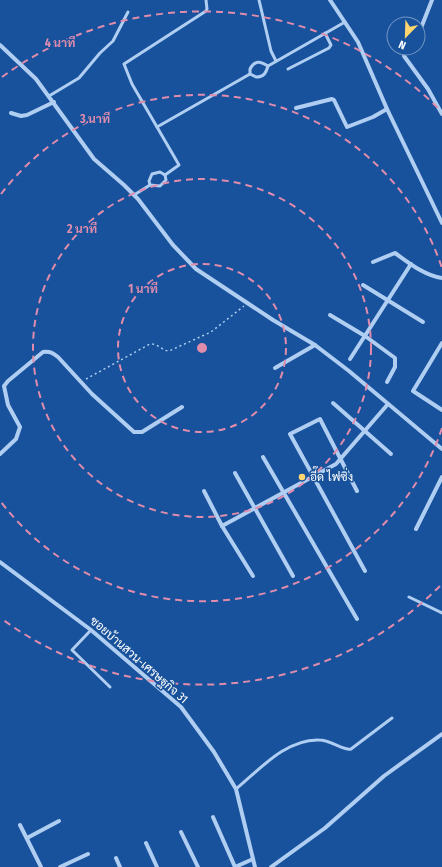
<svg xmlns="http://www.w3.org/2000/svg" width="442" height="867" font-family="'Fira Sans Condensed',Sarabun,sans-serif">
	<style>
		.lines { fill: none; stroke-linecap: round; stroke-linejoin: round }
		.path { stroke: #afcef2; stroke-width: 1.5; stroke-dasharray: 2 3; stroke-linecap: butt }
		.lane { stroke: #afcef2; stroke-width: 3 }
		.street { stroke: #afcef2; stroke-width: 4 }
		.ring { fill: none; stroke: #e08cad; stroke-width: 2; stroke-dasharray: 7 5 }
		.poi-dot { fill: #ffd570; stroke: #18529c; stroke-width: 1.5 }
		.labels { text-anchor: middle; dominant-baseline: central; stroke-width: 3; stroke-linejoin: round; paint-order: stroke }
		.poi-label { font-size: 12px; fill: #fff; stroke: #18529c; text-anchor: start }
		.street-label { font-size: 12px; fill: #fff; stroke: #18529c }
		.centre { fill: #e08cad; stroke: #18529c; stroke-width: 2 }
		.ring-label { font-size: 12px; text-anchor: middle; font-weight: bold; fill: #e08cad; stroke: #18529c; stroke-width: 3; stroke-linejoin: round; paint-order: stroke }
	</style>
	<rect width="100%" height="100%" fill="#18529c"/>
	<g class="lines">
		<path class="path" d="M86,379L150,344C158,343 162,351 169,351L211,332L244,306"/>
		<g class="lane">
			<path d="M259,0L271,51L276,61"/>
			<path d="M288,69L329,48L331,45L325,33"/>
			<path d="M250,74V69C255,60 260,61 268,66"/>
			<path d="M49,96L79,78L100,53L113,41L128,12"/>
			<path d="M157,127L132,84L124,64L206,11L207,9L206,0"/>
			<path d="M150,185L149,181L152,174L160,172L165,175"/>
			<path d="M134,195L150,185L160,186L166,180L165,175L179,165L157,127L250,74L256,77C264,77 266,73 268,66L345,22"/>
			<path d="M409,597L442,613"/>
			<path d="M91,630L72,650L110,687"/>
			<path d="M236,789C260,769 286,739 319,740C331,740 344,751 351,749L392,718"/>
		</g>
		<g class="street">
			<path d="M330,0L358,42L387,109L442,223"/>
			<path d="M418,31L421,28L432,0"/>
			<path d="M0,45L36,79L94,159L124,185L138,199L173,245L196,269L273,320L315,345L349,371L442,449"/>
			<path d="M404,48V56L428,89L442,114"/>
			<path d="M296,108L332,99L334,100L347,127L373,117L387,109"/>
			<path d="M11,113L21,116L27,115L54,102"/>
			<path d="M373,262L395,253C409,263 425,276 442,278"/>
			<path d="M363,285L423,322"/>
			<path d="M330,315L365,336L395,358V367L387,382"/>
			<path d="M442,343L413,391L442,410"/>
			<path d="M350,359L411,264"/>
			<path d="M275,368L315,345"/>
			<path d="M333,403L391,454"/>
			<path d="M0,454L16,439L20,427L8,405L4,386L8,381L43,352C50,351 53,353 58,357L92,394L134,432H142L182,407"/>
			<path d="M263,457L357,619"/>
			<path d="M235,473L293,576"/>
			<path d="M204,491L222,526L336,464L388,404"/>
			<path d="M357,491L320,419L290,434L365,571"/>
			<path d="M222,526L253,576"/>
			<path d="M416,529L442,477"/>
			<path d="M0,562L91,630L181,707L214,752L236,789L255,867"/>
			<path d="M213,817L235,867"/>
			<path d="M20,825L41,867"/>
			<path d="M181,832L198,867"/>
			<path d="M27,838L59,821"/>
			<path d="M146,843L157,867"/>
			<path d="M116,858L120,867"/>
			<path d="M60,867L88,854"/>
			<path d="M235,867L253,859"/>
			<path d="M271,867L325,828L384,776L442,734"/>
		</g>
	</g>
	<g class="ring">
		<circle cx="202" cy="348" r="84"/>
		<circle cx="202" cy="348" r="169"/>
		<path d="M442 428A253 253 0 0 1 1 502M1 194A253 253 0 0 1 442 268"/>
		<path d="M440 586A337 337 0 0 1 2 619M2 77A337 337 0 0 1 440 110"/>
	</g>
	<circle class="poi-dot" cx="302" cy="477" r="4"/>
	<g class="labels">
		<g class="poi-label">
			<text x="310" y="477">อี๊ด ไฟซิ่ง</text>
		</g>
		<g class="street-label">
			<text transform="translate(139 660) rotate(41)">ซอยบ้านสวน-เศรษฐกิจ 31</text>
		</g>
	</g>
	<circle cx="202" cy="348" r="6" class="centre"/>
	<g class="ring-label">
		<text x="60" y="47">4 นาที</text>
		<text x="95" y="123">3 นาที</text>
		<text x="82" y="233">2 นาที</text>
		<text x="143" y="293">1 นาที</text>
	</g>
	<g transform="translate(406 36) rotate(203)"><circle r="19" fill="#18529c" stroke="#7497c4"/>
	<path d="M0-3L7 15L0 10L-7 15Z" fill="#ffd570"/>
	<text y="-6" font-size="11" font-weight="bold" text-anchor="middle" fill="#ffffff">N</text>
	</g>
</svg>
